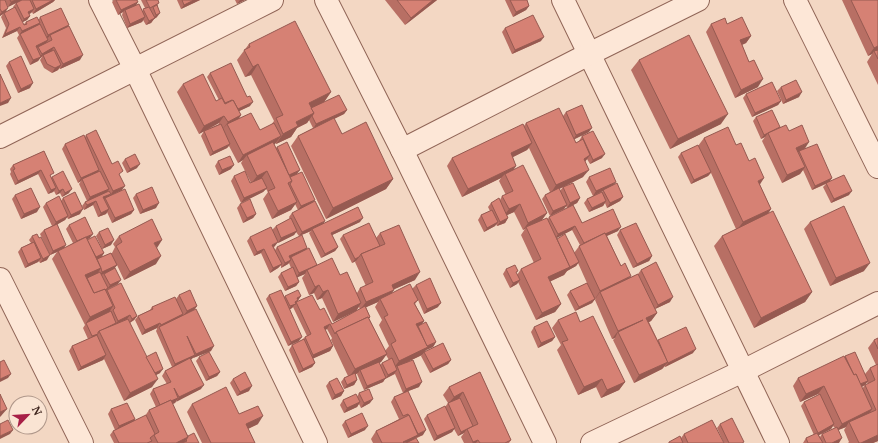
<svg xmlns="http://www.w3.org/2000/svg" width="878" height="443" font-family="'Noto Serif',serif">
	<style>
		.lines { fill: none; stroke-linecap: round; stroke-linejoin: round }
		.street-casing { stroke: #906557; stroke-width: 24 }
		.street { stroke: #fde7d7; stroke-width: 22 }
		.wall { fill: #b86f64; fill-rule: evenodd }
		.shaded-wall { fill: #965a51 }
		.building { fill: #d68174; stroke: #965a51 }
	</style>
	<rect width="100%" height="100%" fill="#f3d7c3"/>
	<g class="lines">
		<defs>
			<g id="street">
				<path d="M100,0L135,69L316,443"/>
				<path d="M326,0L402,150L545,443"/>
				<path d="M563,0L778,443"/>
				<path d="M795,0L878,167"/>
				<path d="M0,137L272,0"/>
				<path d="M402,150L589,54L698,0"/>
				<path d="M0,279L82,443"/>
				<path d="M592,443L743,371L878,303"/>
			</g>
		</defs>
		<use href="#street" class="street-casing"/>
		<use href="#street" class="street"/>
	</g>
	<g class="wall">
		<path d="M0,0L6,12L14,8L13,7L16,3L8,7L5,0H55L53,2L33,14L32,12L31,13L29,14L30,16L27,20L22,22L23,25L26,22L39,19L40,17L68,26L80,60L60,69L59,68L58,70L52,73L44,68L40,60L42,57L40,58L38,61L30,65L17,38L19,35L17,31L2,38L6,28L1,17L3,14L0,16Z"/>
		<path d="M114,0H137L136,6L142,11L145,8L141,0H158L157,17L154,19L151,23L146,25L143,20L142,22L127,28L122,15L123,12L118,15L112,2Z"/>
		<path d="M177,0H200L181,9Z"/>
		<path d="M235,0H245L237,4Z"/>
		<path d="M385,0H437L405,25Z"/>
		<path d="M505,0H527L529,6L526,10L513,17Z"/>
		<path d="M842,0H878V85L867,62L872,54L868,56Z"/>
		<path d="M711,24H727L751,36L746,43L742,45L749,62L758,87L735,98L706,32Z"/>
		<path d="M505,28L541,41L512,54L502,32Z"/>
		<path d="M249,44L331,92L324,102L347,110L344,114L334,119L342,134L393,179L386,189L326,219L291,146L298,136L313,128L309,120L307,123L297,128L291,137L276,144V143L274,144L276,148L277,147L297,174L323,224L360,222L332,235L338,247L335,251L321,258L309,233L311,231L299,236L296,232L294,235L278,243L272,230L276,226L290,219L289,217L292,213L298,210L295,204L291,210L272,219L263,199L268,192L266,189L263,192L241,203L231,181L234,176L250,183H251L241,163L243,160L238,163L229,146L227,148L210,156L201,136L204,131L219,124V123L199,134L177,92L183,84L216,101L219,100L207,77L210,73L250,106L239,111L241,115L239,118L260,130L271,125L274,121L251,75L245,77L237,60Z"/>
		<path d="M639,60L721,124L670,149L631,70Z"/>
		<path d="M9,62L30,88L18,93L6,66Z"/>
		<path d="M781,87L799,97L783,104L777,91Z"/>
		<path d="M746,94L781,101L778,105L752,117L743,98Z"/>
		<path d="M566,112L589,132L574,139L576,143L579,141L582,136L602,158L590,164L587,159L585,162L583,177L559,189L560,191L563,187L580,198L577,203L573,205L582,223L618,231L607,236L621,266L629,278L638,274L641,270L670,302L655,309L642,281L657,313L651,321L649,322L658,341L693,353L665,367V366L662,369L634,383L613,340L615,338L612,339L595,300L596,298L592,303L575,311L567,295L570,291L587,283L578,263L576,266L567,271L564,275L550,281L561,304L555,312L536,320L518,282L517,284L510,288L503,274L506,269L517,274V275L521,269L534,263L521,235L525,229L523,230L514,212L507,215L508,218L505,223L497,226L496,224L495,226L484,232L478,220L481,215L490,211L488,207L491,203L500,200L502,196L506,195L499,181L501,178L462,197L447,166L452,158L524,126L526,123L563,116ZM529,148L550,192L545,195L542,199L550,216L564,209L566,206L567,208L549,217L548,219L542,220L547,213L514,169L513,157L527,150ZM572,230L580,245L574,253L556,238Z"/>
		<path d="M756,117L789,131L804,149L832,178L830,181L849,195L831,203L823,187L826,184L812,190L803,170L800,174L782,183L762,141L765,137L761,139L753,121Z"/>
		<path d="M86,135L112,164L120,176L122,190L110,195L109,196L134,210L131,214L112,223L107,212L106,214L98,217L93,205L84,210L82,206L85,202L87,201L79,184L81,181L78,183L62,149L65,144L85,137Z"/>
		<path d="M704,138L736,145L760,185L771,209L768,213L812,292L805,302L754,328L714,246L722,236L736,229L711,173L708,176L691,184L678,157L681,153L698,146Z"/>
		<path d="M44,151L51,178L52,177L69,193L62,197L60,193L56,195L54,191L53,192L48,194L38,174L15,185L10,174L11,172L10,169L13,165Z"/>
		<path d="M125,159L137,168L127,173L122,163Z"/>
		<path d="M218,161L231,169L219,175L215,166Z"/>
		<path d="M589,177L614,185L623,197L620,201L607,208L605,203L603,206L589,212L584,203L587,199L602,192L603,191L593,196L586,182Z"/>
		<path d="M136,194L156,208L140,214L133,198Z"/>
		<path d="M15,195L37,212L21,219L12,199Z"/>
		<path d="M63,198L80,214L68,219L67,217L65,220L57,224L65,248L73,243L66,229L69,225L90,238L87,239L104,253L101,257L112,253L115,247L113,244L119,236L157,248L156,264L124,280L117,265L114,269L118,284L107,290L137,316L134,320L130,323L146,357L160,373L156,375L152,387L124,401L104,359L103,360L78,371L69,351L72,346L88,339L83,328L85,325L52,259L57,252L50,255L40,234L44,230L52,226L43,207L46,203L61,201Z"/>
		<path d="M240,204L256,214L253,218L243,223L237,208Z"/>
		<path d="M810,222L864,271L830,286L804,229Z"/>
		<path d="M620,230L652,256L649,261L633,268L617,235Z"/>
		<path d="M99,232L111,245L102,249L96,236Z"/>
		<path d="M380,233L415,280L394,289L391,293L412,289L416,285L438,307L424,314L418,300L415,304L424,321L421,325L436,342L433,347L426,350L422,355L409,361L419,387L403,393L395,374L385,379L383,382L364,390L357,374L358,373L355,375L357,380L354,385L344,389L341,382L344,378L348,376L331,340L332,338L327,329L325,330L333,346L330,351L313,358L315,363L312,367L299,373L289,350L292,345L302,340L305,337L307,336L293,307L292,308L290,309L299,341L288,346L266,299L269,295L284,297L285,296H301L297,302L320,310L332,324L360,309L359,307L356,311L333,322L322,298L317,300L314,293L309,295L302,278L305,274L297,277L299,282L296,286L285,291L278,277L281,273L291,268L289,263L288,264L281,268V265L278,268L270,273L261,253L254,256L247,241L250,237L275,246L274,247L275,250L277,247L307,248L306,250L317,265L340,275L357,293L360,288L366,286L355,262L356,261L352,263L340,239L343,235L376,238ZM378,302L375,307L382,320L379,325L389,346L385,351L369,318L370,317L366,307ZM386,355L389,360L382,363L380,365L379,363L381,362Z"/>
		<path d="M32,236L47,260L40,263L39,261L38,262L25,268L18,252L21,248L31,243L29,240Z"/>
		<path d="M179,295L197,306L194,310L187,313L211,351L193,358H192L191,359L201,389L176,401L175,403L172,404L188,436L199,443H114L110,435L113,431L115,430L108,414L111,409L135,419L133,421L145,416L149,410L156,407L150,394L153,389L167,384L162,376L165,371L172,367L156,331L157,329V328L142,335L135,320L138,316L150,310L152,307L176,299Z"/>
		<path d="M558,320L580,322L625,382L619,390L601,398L596,387L578,395L557,350L561,345L552,328Z"/>
		<path d="M534,327L555,337L552,341L538,348L531,332Z"/>
		<path d="M878,338V441L873,443H848L849,442L844,430L846,427L838,430L839,443H803L806,438L814,435L801,406L804,402L819,395L818,394L800,402L793,386L798,378L845,357V356L865,374L870,368L876,365L868,348L874,340ZM867,382L868,384L865,385L862,389V387L865,385ZM833,426L835,428L822,434L820,437L819,435L831,429Z"/>
		<path d="M424,352L451,360L448,364L430,373L421,356Z"/>
		<path d="M199,357L220,372L217,376L206,381L196,361Z"/>
		<path d="M480,372L511,440L509,443H464L461,437L464,433L458,436L454,429L452,432L434,441L424,419L427,415L445,407L448,403L443,395L449,387Z"/>
		<path d="M233,379L249,391L237,396L230,383Z"/>
		<path d="M329,382L344,391L341,396L332,400L326,386Z"/>
		<path d="M408,391L423,435L415,439L419,443H373L371,439L376,431L399,419L391,402L394,397Z"/>
		<path d="M359,393L370,403L361,408L359,404L357,407L344,413L340,405L343,400L357,397Z"/>
		<path d="M192,404L239,414L258,424L248,429L255,443H202L187,412Z"/>
		<path d="M345,421L365,430L348,438L342,425Z"/>
		<path d="M720,424L743,443H724L717,428Z"/>
		<path d="M684,434L724,443H668L681,438Z"/>
	</g>
	<g class="shaded-wall">
		<path d="M16,0H22L8,7L11,2Z"/>
		<path d="M53,0H55L53,2L33,14L36,9Z"/>
		<path d="M194,0H200L181,9L184,5Z"/>
		<path d="M240,0H245L237,4Z"/>
		<path d="M433,0H437L405,25L411,18Z"/>
		<path d="M138,2L135,7L125,10L123,12L118,15L121,10Z"/>
		<path d="M529,6L526,10L513,17L516,12Z"/>
		<path d="M8,8L5,13H4L3,14L0,16V14L2,12Z"/>
		<path d="M34,9L31,13L25,16L28,12Z"/>
		<path d="M160,13L157,17L154,19L151,23L146,25L149,21L153,19L156,15Z"/>
		<path d="M30,16L27,20L21,23L24,19Z"/>
		<path d="M145,17L142,22L127,28L130,24Z"/>
		<path d="M40,23L37,27L20,34L22,31Z"/>
		<path d="M69,25L66,29L50,35L49,37L45,39L48,35Z"/>
		<path d="M20,27L17,31L2,38L5,34Z"/>
		<path d="M751,36L746,43L734,48L740,40Z"/>
		<path d="M544,37L541,41L512,54L515,50Z"/>
		<path d="M48,40L45,44L38,47L37,48L33,51L36,46Z"/>
		<path d="M878,46V52L874,51L872,54L868,56L874,48Z"/>
		<path d="M54,47L51,52L43,55L38,61L30,65L33,60L40,57L42,54Z"/>
		<path d="M83,55L80,60L60,69L63,64Z"/>
		<path d="M258,64L251,75L245,77L253,67Z"/>
		<path d="M61,65L58,70L52,73L55,68Z"/>
		<path d="M763,79L758,87L735,98L741,90Z"/>
		<path d="M33,83L30,88L18,93L21,89Z"/>
		<path d="M331,92L324,102L301,113L309,103Z"/>
		<path d="M802,92L799,97L783,104L786,100Z"/>
		<path d="M11,98L8,103L0,106V103Z"/>
		<path d="M781,101L778,105L752,117L755,113Z"/>
		<path d="M253,102L250,106L233,114L236,110Z"/>
		<path d="M347,110L344,114L313,129L316,124Z"/>
		<path d="M314,113L307,123L297,128L291,137L276,144L283,134L296,122Z"/>
		<path d="M728,114L721,124L670,149L678,139Z"/>
		<path d="M241,115L236,123L227,124L222,130L228,122Z"/>
		<path d="M224,116L219,123L199,134L204,126Z"/>
		<path d="M592,128L589,132L573,140L576,135Z"/>
		<path d="M768,133L765,137L761,139L764,135Z"/>
		<path d="M281,136L275,144L248,158L247,155L243,160L238,163L243,155Z"/>
		<path d="M809,142L804,150L791,155L796,148Z"/>
		<path d="M532,143L527,150L505,161L511,153Z"/>
		<path d="M230,144L227,148L210,156L213,152Z"/>
		<path d="M605,154L602,158L590,164L593,160Z"/>
		<path d="M590,155L584,163V159Z"/>
		<path d="M140,164L137,168L127,173L130,169Z"/>
		<path d="M234,165L231,169L219,175L222,170Z"/>
		<path d="M516,166L511,174H505L501,178L462,197L468,189Z"/>
		<path d="M805,167L800,174L782,183L787,175Z"/>
		<path d="M41,170L38,174L15,185L18,181Z"/>
		<path d="M99,170L96,174L82,179L81,181L78,183L81,178Z"/>
		<path d="M300,170L297,174L286,179L289,175Z"/>
		<path d="M589,170L583,177L551,193L556,185Z"/>
		<path d="M267,171L261,179L251,184L257,176Z"/>
		<path d="M711,172L708,176L691,184L694,180Z"/>
		<path d="M764,178L759,186L758,181Z"/>
		<path d="M832,178L829,182L812,190L815,186Z"/>
		<path d="M393,179L386,189L326,219L333,208Z"/>
		<path d="M616,182L613,186L593,196L596,191Z"/>
		<path d="M125,186L122,190L110,196L113,191Z"/>
		<path d="M56,188L53,192L48,194L51,190Z"/>
		<path d="M267,188L263,192L241,203L244,198Z"/>
		<path d="M63,189L60,193L56,195L59,191Z"/>
		<path d="M72,189L69,193L62,197L65,193Z"/>
		<path d="M109,189L106,193L87,202L90,197Z"/>
		<path d="M852,191L849,195L831,203L834,199Z"/>
		<path d="M111,194L108,198H105L104,200L103,197Z"/>
		<path d="M623,197L620,201L607,208L610,203Z"/>
		<path d="M580,198L577,203L567,208L570,203Z"/>
		<path d="M315,200L312,204L298,210L301,206Z"/>
		<path d="M96,201L93,205L84,210L87,205Z"/>
		<path d="M606,201L603,206L589,212L592,208Z"/>
		<path d="M297,202L291,210L272,219L278,211Z"/>
		<path d="M159,203L156,208L140,214L143,210Z"/>
		<path d="M520,204L514,212L503,217L509,209Z"/>
		<path d="M567,205L564,209L550,216L553,211Z"/>
		<path d="M40,207L37,212L21,219L24,214Z"/>
		<path d="M83,209L80,214L68,219L71,215Z"/>
		<path d="M109,209L106,214L98,217L101,213Z"/>
		<path d="M771,209L766,217L737,230L743,222Z"/>
		<path d="M134,210L131,214L112,223L115,218Z"/>
		<path d="M547,213L541,221L526,227L525,229L523,230L528,223Z"/>
		<path d="M256,214L253,218L243,223L247,218Z"/>
		<path d="M68,216L65,220L53,227L56,222Z"/>
		<path d="M363,218L360,222L328,237L331,233Z"/>
		<path d="M508,218L505,223L497,226L500,222Z"/>
		<path d="M325,221L322,226L312,229L311,231L299,236L302,232Z"/>
		<path d="M498,222L495,226L484,232L487,228Z"/>
		<path d="M575,226L572,230L555,239L558,234Z"/>
		<path d="M621,227L618,231L581,247L584,243Z"/>
		<path d="M297,231L294,235L278,243L281,238Z"/>
		<path d="M93,234L90,238L74,246L77,241Z"/>
		<path d="M114,240L111,245L102,249L105,245Z"/>
		<path d="M162,240L157,248L154,243Z"/>
		<path d="M278,242L275,246L269,249L272,245Z"/>
		<path d="M66,245L63,249L58,251L57,252L50,255L53,251Z"/>
		<path d="M338,247L335,251L321,258L325,254Z"/>
		<path d="M307,248L304,252L291,257V258L286,260L289,256Z"/>
		<path d="M264,249L261,253L254,256L257,252Z"/>
		<path d="M104,253L101,258L92,262L95,257Z"/>
		<path d="M50,255L47,260L40,263L43,259Z"/>
		<path d="M161,256L156,264L124,280L130,272Z"/>
		<path d="M652,256L649,261L633,268L637,264Z"/>
		<path d="M359,257L356,261L352,263L355,259Z"/>
		<path d="M41,258L38,262L25,268L28,264Z"/>
		<path d="M291,260L288,264L281,268L285,263Z"/>
		<path d="M579,262L576,266L567,271L564,275L543,285L548,277Z"/>
		<path d="M870,263L864,271L830,286L836,278Z"/>
		<path d="M282,264L278,268L270,273L273,268Z"/>
		<path d="M117,265L114,269L99,276L102,272Z"/>
		<path d="M317,265L307,270L305,274L296,278L299,273Z"/>
		<path d="M101,268L96,276L85,281V275Z"/>
		<path d="M420,272L415,280L386,293L392,285Z"/>
		<path d="M631,276L625,284L600,292L596,298L595,299L600,291Z"/>
		<path d="M121,280L118,284L107,289L105,293L92,296L108,288L110,285Z"/>
		<path d="M520,280L517,284L510,288L513,283Z"/>
		<path d="M299,282L296,286L285,291L288,287Z"/>
		<path d="M319,285L314,293L309,295L315,287Z"/>
		<path d="M328,290L322,298L317,300L323,292Z"/>
		<path d="M394,290L389,297L380,299L378,302L360,310L366,302Z"/>
		<path d="M812,292L805,302L754,328L761,318Z"/>
		<path d="M301,296L292,308L287,311L297,298Z"/>
		<path d="M673,297L670,302L655,309L658,305Z"/>
		<path d="M595,299L592,303L575,311L579,307Z"/>
		<path d="M361,303L356,311L333,322L338,314Z"/>
		<path d="M441,303L438,307L424,314L427,309Z"/>
		<path d="M561,304L555,312L536,320L542,313Z"/>
		<path d="M113,306L108,314L86,323L90,317Z"/>
		<path d="M197,306L194,310L184,315L187,311Z"/>
		<path d="M657,313L651,321L641,326L646,318Z"/>
		<path d="M183,314L180,319L159,327L161,325Z"/>
		<path d="M130,315L127,319L99,331L94,338L89,341L92,336L98,332L116,323L118,321Z"/>
		<path d="M137,316L134,320L129,323L132,319Z"/>
		<path d="M643,320L637,328L618,332L615,338L612,339L618,331Z"/>
		<path d="M424,321L418,329L416,324Z"/>
		<path d="M160,323L157,328L142,335L145,330Z"/>
		<path d="M330,324L327,329L321,332L324,327Z"/>
		<path d="M302,337L299,341L288,346L291,342Z"/>
		<path d="M555,337L552,341L538,348L541,343Z"/>
		<path d="M436,342L433,347L426,350L422,355L397,367V366L393,369L399,361Z"/>
		<path d="M214,346L211,351L193,358L196,354Z"/>
		<path d="M333,346L330,351L310,360L313,355Z"/>
		<path d="M696,349L693,353L665,367L668,363Z"/>
		<path d="M387,354L381,362L361,372L360,370L358,373L349,377L355,369Z"/>
		<path d="M106,355L103,360L78,371L81,367Z"/>
		<path d="M195,355L192,359L172,368L175,364Z"/>
		<path d="M451,360L448,364L430,373L433,369Z"/>
		<path d="M668,362L662,369L634,383L639,375Z"/>
		<path d="M315,363L312,367L299,373L303,369Z"/>
		<path d="M163,369L160,373L150,378L153,374Z"/>
		<path d="M397,370L394,374L385,379L383,382L364,390L367,386L386,378L388,375Z"/>
		<path d="M220,372L217,376L206,381L209,377Z"/>
		<path d="M11,374L8,378L0,382V379Z"/>
		<path d="M158,379L152,387L124,401L130,393Z"/>
		<path d="M602,379L596,387L578,395L584,387Z"/>
		<path d="M357,380L354,385L344,389L347,385Z"/>
		<path d="M868,381L865,385L856,389L859,385Z"/>
		<path d="M422,382L419,387L403,393L406,389Z"/>
		<path d="M625,382L619,390L601,398L607,390Z"/>
		<path d="M204,385L201,389L176,402L179,397Z"/>
		<path d="M252,386L249,391L237,396L240,392Z"/>
		<path d="M824,386L818,394L800,402L806,394Z"/>
		<path d="M344,391L341,396L332,400L335,395Z"/>
		<path d="M463,392L458,400L448,404L454,397Z"/>
		<path d="M178,398L175,403L158,410L161,406Z"/>
		<path d="M373,399L370,403L361,408L364,403Z"/>
		<path d="M360,402L357,407L344,413L347,408Z"/>
		<path d="M7,409L1,416L0,417V412Z"/>
		<path d="M872,409L867,417L849,422L846,427L836,431L842,424Z"/>
		<path d="M263,416L258,424L241,432L246,424Z"/>
		<path d="M135,419L132,424L116,431L119,426Z"/>
		<path d="M834,424L831,429L815,437L818,433Z"/>
		<path d="M368,426L365,430L348,438L351,434Z"/>
		<path d="M455,428L452,432L434,441L437,436Z"/>
		<path d="M467,429L464,433L458,436L461,432Z"/>
		<path d="M13,430L10,434L0,439V436Z"/>
		<path d="M426,430L423,435L415,438L412,442L402,443L403,442Z"/>
		<path d="M878,435V441L873,443H861Z"/>
		<path d="M188,437L184,443H176Z"/>
		<path d="M842,438L839,443H832Z"/>
		<path d="M478,440L476,443H472L473,442Z"/>
	</g>
	<g class="building">
		<path d="M0,0H5L8,8L2,12L0,9Z"/>
		<path d="M10,0H16L11,2Z"/>
		<path d="M22,0H30L34,9L28,12L30,16L24,19L16,3Z"/>
		<path d="M32,0H53L36,9Z"/>
		<path d="M116,0H137L138,2L121,10Z"/>
		<path d="M146,0H158L159,3L150,8Z"/>
		<path d="M182,0H194L184,5Z"/>
		<path d="M397,0H433L411,18Z"/>
		<path d="M510,0H527L529,6L516,12Z"/>
		<path d="M851,0H878V46L874,48Z"/>
		<path d="M139,4L145,17L130,24L125,10Z"/>
		<path d="M157,5L160,13L156,15L153,7Z"/>
		<path d="M15,7L24,25L27,24L26,22L37,17L40,23L22,31L20,27L5,34L9,24L4,13Z"/>
		<path d="M149,7L155,18L149,21L143,9Z"/>
		<path d="M61,8L69,25L48,35L40,17Z"/>
		<path d="M533,15L544,37L515,50L505,28Z"/>
		<path d="M742,17L751,36L740,40L749,62L754,60L763,79L741,90L711,24L725,18L727,24Z"/>
		<path d="M295,21L331,92L309,103L314,113L296,122L298,126L283,134L276,118L283,115L258,64L253,67L244,50L250,47L249,44Z"/>
		<path d="M40,24L48,40L36,46L41,57L33,60L20,34Z"/>
		<path d="M69,26L83,55L63,64L54,47L42,54L38,47L52,40L50,35Z"/>
		<path d="M689,35L728,114L678,139L639,60Z"/>
		<path d="M54,50L61,65L55,68L47,64L43,55Z"/>
		<path d="M878,50V59L874,51Z"/>
		<path d="M21,56L33,83L21,89L9,62Z"/>
		<path d="M231,63L247,97L250,96L253,102L238,109L233,100L232,101V100L225,103L210,73Z"/>
		<path d="M0,74L11,98L0,103Z"/>
		<path d="M203,74L216,101L222,98L225,104L233,100L241,115L228,122L224,116L204,126L183,84Z"/>
		<path d="M796,80L802,92L786,100L781,87Z"/>
		<path d="M772,82L781,101L755,113L746,94Z"/>
		<path d="M339,95L347,110L316,124L312,116L314,113L311,108Z"/>
		<path d="M582,105L592,128L576,135L566,112Z"/>
		<path d="M559,108L576,143L583,139L590,155L584,159L589,170L556,185L526,123Z"/>
		<path d="M772,110L780,127L764,135L756,117Z"/>
		<path d="M251,113L260,130L274,123L281,136L243,155L227,124Z"/>
		<path d="M334,118L342,134L366,122L393,179L333,208L298,136Z"/>
		<path d="M221,124L230,144L213,152L204,131Z"/>
		<path d="M523,124L532,143L511,153L516,166L468,189L452,158Z"/>
		<path d="M786,125L789,131L802,125L809,142L796,148L805,167L787,175L768,133Z"/>
		<path d="M728,127L736,145L741,143L749,161L755,158L764,178L758,181L771,209L743,222L704,138Z"/>
		<path d="M96,130L112,164L118,161L123,171L119,174L125,186L113,191L86,135Z"/>
		<path d="M593,131L605,154L593,160L582,136Z"/>
		<path d="M84,135L99,170L81,178L65,144Z"/>
		<path d="M273,142L292,181L288,183L297,202L278,211L268,191L275,188L267,171L257,176L247,155Z"/>
		<path d="M287,142L300,170L289,175L277,147Z"/>
		<path d="M817,144L832,178L815,186L799,151Z"/>
		<path d="M698,145L711,172L694,180L681,153Z"/>
		<path d="M44,151L54,173L50,175L56,188L51,190L41,170L18,181L13,170L15,169L13,165Z"/>
		<path d="M135,154L140,164L130,169L125,159Z"/>
		<path d="M230,156L234,165L222,170L218,161Z"/>
		<path d="M523,165L547,213L528,223L520,204L509,209L502,196L513,191L505,174Z"/>
		<path d="M610,168L616,182L596,191L589,177Z"/>
		<path d="M63,171L72,189L65,193L63,189L59,191L52,177Z"/>
		<path d="M100,171L109,189L90,197L82,179Z"/>
		<path d="M245,171L250,183L262,178L267,188L244,198L234,176Z"/>
		<path d="M302,172L315,200L301,206L290,184L292,181L290,177Z"/>
		<path d="M844,175L852,191L834,199L826,183Z"/>
		<path d="M573,183L580,198L570,203L563,187Z"/>
		<path d="M617,183L623,197L610,203L603,190Z"/>
		<path d="M152,187L159,203L143,210L136,194Z"/>
		<path d="M31,188L40,207L24,214L15,195Z"/>
		<path d="M559,188L567,205L553,211L545,195Z"/>
		<path d="M125,189L134,210L115,218L105,198Z"/>
		<path d="M109,191L111,194L103,197L109,209L101,213L96,201L87,205L85,202Z"/>
		<path d="M75,192L83,209L71,215L63,198Z"/>
		<path d="M602,192L606,201L592,208L587,199Z"/>
		<path d="M59,196L68,216L56,222L46,203Z"/>
		<path d="M499,198L508,218L500,222L491,203Z"/>
		<path d="M250,199L256,214L247,218L240,204Z"/>
		<path d="M315,201L325,221L302,232L292,213Z"/>
		<path d="M573,205L582,223L613,209L621,227L605,234V233L584,243L575,226L558,234L549,217Z"/>
		<path d="M844,206L870,263L836,278L810,222Z"/>
		<path d="M358,207L363,218L331,233L338,247L325,254L312,229Z"/>
		<path d="M492,210L498,222L487,228L481,215Z"/>
		<path d="M773,211L812,292L761,318L722,236Z"/>
		<path d="M85,217L93,234L77,241L69,225Z"/>
		<path d="M291,218L297,231L281,238L276,226Z"/>
		<path d="M547,218L570,267L548,277L561,304L542,313L521,269L541,259L526,227Z"/>
		<path d="M152,219L162,240L154,243L161,256L130,272L116,246L122,242L119,236Z"/>
		<path d="M369,223L380,246L361,254L359,257L355,259L343,235Z"/>
		<path d="M636,223L652,256L637,264L620,230Z"/>
		<path d="M57,224L66,245L53,251L44,230Z"/>
		<path d="M399,225L420,272L392,285L394,290L366,302L360,288L373,282L361,254L385,244L380,233Z"/>
		<path d="M271,227L278,242L272,245L282,264L273,268L264,249L257,252L250,237Z"/>
		<path d="M108,228L114,240L105,245L99,232Z"/>
		<path d="M605,233L621,266L625,263L631,276L600,291L579,246Z"/>
		<path d="M37,234L39,238L41,237L50,255L43,259L32,236Z"/>
		<path d="M565,234L579,262L570,267L557,239Z"/>
		<path d="M302,235L307,248L289,256L291,260L285,263L277,247Z"/>
		<path d="M95,236L104,253L96,257L87,240Z"/>
		<path d="M86,237L101,268L85,275L94,293L105,289L113,306L90,317L58,251Z"/>
		<path d="M34,242L41,258L28,264L21,248Z"/>
		<path d="M309,248L317,265L299,273L291,257Z"/>
		<path d="M111,253L117,265L102,272L101,268L97,259Z"/>
		<path d="M332,258L340,275L347,272L361,303L338,314L328,290L323,292L319,285L315,287L307,270Z"/>
		<path d="M656,262L673,297L658,305L641,270Z"/>
		<path d="M515,265L518,271L516,272L520,280L513,283L506,269Z"/>
		<path d="M293,267L299,282L288,287L281,273Z"/>
		<path d="M115,268L121,280L110,285L104,274Z"/>
		<path d="M100,272L108,288L105,290V289L94,293L87,278Z"/>
		<path d="M638,274L657,313L646,318L668,362L639,375L618,332L643,320L618,331L600,292Z"/>
		<path d="M430,278L441,303L427,309L416,285Z"/>
		<path d="M121,283L137,316L132,319L130,315L118,321L113,310L115,308L107,290Z"/>
		<path d="M587,283L595,299L579,307L570,291Z"/>
		<path d="M410,284L418,300L414,303L424,321L416,324L428,347L399,361L391,344L396,341L384,317L388,315L380,299Z"/>
		<path d="M190,290L197,306L187,311L179,295Z"/>
		<path d="M281,290L302,337L291,342L269,295Z"/>
		<path d="M298,290L301,296L297,298L298,300L295,302L296,304L290,306L285,296Z"/>
		<path d="M312,295L320,310L324,308L332,324L365,306L370,317L369,318L368,317L336,332L335,334L330,324L324,327L333,346L313,355L305,337L311,334L296,302Z"/>
		<path d="M175,297L183,314L161,325L160,323L145,330L138,316L153,309L152,307Z"/>
		<path d="M196,309L214,346L196,354L187,336L195,355L175,364L159,327Z"/>
		<path d="M111,311L116,323L98,332V334L92,336L86,323Z"/>
		<path d="M576,312L580,322L593,316L625,382L607,390L602,379L584,387L562,342L568,340L558,320Z"/>
		<path d="M368,317L387,354L355,369L336,332Z"/>
		<path d="M128,319L158,379L130,393L99,331Z"/>
		<path d="M547,321L555,337L541,343L534,327Z"/>
		<path d="M426,322L436,342L427,346L418,326Z"/>
		<path d="M686,327L696,349L668,363L658,340Z"/>
		<path d="M97,335L106,355L81,367L72,346Z"/>
		<path d="M878,338V349L874,340Z"/>
		<path d="M304,339L315,363L303,369L292,345Z"/>
		<path d="M443,343L451,360L433,369L424,352Z"/>
		<path d="M156,352L163,369L155,373L146,357Z"/>
		<path d="M209,352L220,372L209,377L199,357Z"/>
		<path d="M855,352L868,381L860,384L856,374L854,375L845,356Z"/>
		<path d="M844,356L854,375L856,374L872,409L842,424L824,386L806,394L798,378Z"/>
		<path d="M190,358L204,385L179,397L174,388L178,398L171,401V400L160,405L153,389L171,382L165,371Z"/>
		<path d="M392,358L397,370L388,375L382,363Z"/>
		<path d="M4,360L11,374L0,379V362Z"/>
		<path d="M413,360L422,382L406,389L397,366Z"/>
		<path d="M379,362L386,378L367,386L360,370Z"/>
		<path d="M878,364V435L861,443H859L849,422L876,410L865,385L875,380L870,368Z"/>
		<path d="M245,372L252,386L240,392L233,379Z"/>
		<path d="M480,372L511,440L505,443H480L478,440L473,442L467,429L478,424L463,392L454,397L449,387Z"/>
		<path d="M355,373L357,380L347,385L344,378Z"/>
		<path d="M337,378L344,391L335,395L329,382Z"/>
		<path d="M226,387L239,414L258,406L263,416L246,424L255,443H211L192,404Z"/>
		<path d="M369,389L373,399L364,403L359,393Z"/>
		<path d="M408,391L426,430L418,434L409,415H408V414L403,416L394,397Z"/>
		<path d="M0,394L7,409L0,412Z"/>
		<path d="M356,394L360,402L347,408L343,400Z"/>
		<path d="M820,394L834,424L818,433L804,402Z"/>
		<path d="M460,398L473,426L461,432L448,403Z"/>
		<path d="M171,400L188,437L176,443H158L154,435L159,432L149,410Z"/>
		<path d="M127,403L135,419L119,426L111,409Z"/>
		<path d="M445,406L455,428L437,436L427,415Z"/>
		<path d="M362,413L368,426L351,434L345,421Z"/>
		<path d="M146,415L155,434L150,438L152,441L147,443H119L113,431Z"/>
		<path d="M409,415L418,435L403,442L404,443H382L376,431Z"/>
		<path d="M732,418L744,442L742,443H729L720,424Z"/>
		<path d="M8,420L13,430L0,436V424Z"/>
		<path d="M712,420L724,443H688L684,434Z"/>
		<path d="M837,427L842,438L832,443H826L822,434Z"/>
		<path d="M194,433L199,443H182L187,441L186,440L188,437V436Z"/>
		<path d="M817,433L823,443H808L806,438Z"/>
		<path d="M680,436L683,443H669V442Z"/>
		<path d="M416,438L419,443H406Z"/>
	</g>
	<g transform="translate(28 415) rotate(65)"><circle r="19" fill="#fae4d3" stroke="#af978a"/>
	<path d="M0-3L7 15L0 10L-7 15Z" fill="#a71f46"/>
	<text y="-6" font-size="11" font-weight="bold" text-anchor="middle" fill="#3e241d">N</text>
	</g>
</svg>
